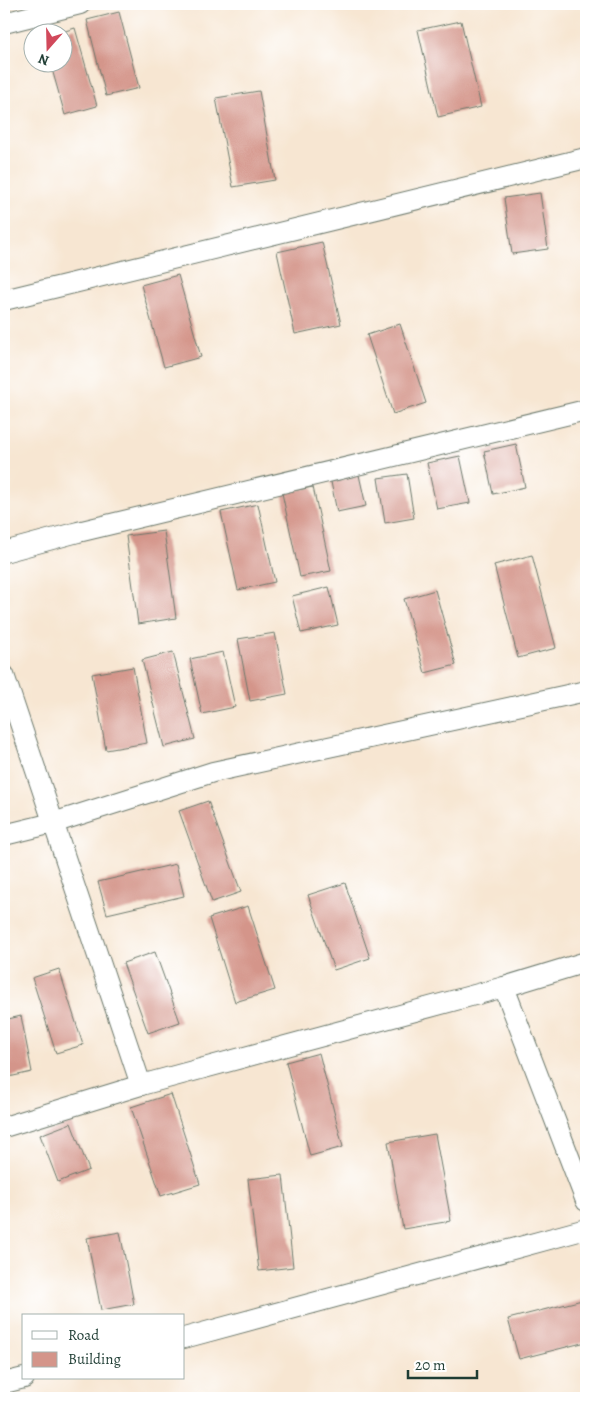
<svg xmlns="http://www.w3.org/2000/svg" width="590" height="1402" font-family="Alegreya,serif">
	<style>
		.building { fill: #d4958a }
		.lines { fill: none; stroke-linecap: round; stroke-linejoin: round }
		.minor-casing { stroke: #6b786b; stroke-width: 22 }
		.minor { stroke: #fff; stroke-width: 20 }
	</style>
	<rect width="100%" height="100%" fill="#fff"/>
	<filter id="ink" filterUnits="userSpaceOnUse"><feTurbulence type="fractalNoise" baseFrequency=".02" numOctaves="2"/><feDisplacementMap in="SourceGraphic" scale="10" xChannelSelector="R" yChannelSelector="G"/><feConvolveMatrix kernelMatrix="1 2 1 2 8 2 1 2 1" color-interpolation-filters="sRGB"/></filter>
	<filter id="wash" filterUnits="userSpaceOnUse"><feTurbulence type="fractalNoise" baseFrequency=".0096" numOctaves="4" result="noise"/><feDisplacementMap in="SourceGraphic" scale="20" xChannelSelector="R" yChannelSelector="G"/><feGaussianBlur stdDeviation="1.12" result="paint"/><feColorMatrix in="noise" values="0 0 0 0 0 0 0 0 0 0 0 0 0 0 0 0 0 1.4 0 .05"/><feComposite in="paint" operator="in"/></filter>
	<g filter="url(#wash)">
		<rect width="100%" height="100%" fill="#f7e6d2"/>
		<g id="blocks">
			<g class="building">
				<path d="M119,12L139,88L106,96L87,20Z"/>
				<path d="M461,21L481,107L438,117L418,30Z"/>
				<path d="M75,28L97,106L65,115L50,62H62V32Z"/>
				<path d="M259,91L275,180L233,187L216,98Z"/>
				<path d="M540,193L548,249L512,254L504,198Z"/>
				<path d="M322,242L341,324L295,334L277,252Z"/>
				<path d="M178,275L201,357L164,367L141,285Z"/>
				<path d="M400,324L426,403L393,414L367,335Z"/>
				<path d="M516,444L525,487L493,494L484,451Z"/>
				<path d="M460,456L470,503L437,509L427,463Z"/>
				<path d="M407,474L414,518L385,523L378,478Z"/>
				<path d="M359,475L366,506L337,512L331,482Z"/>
				<path d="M313,487L331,571L300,577L282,493Z"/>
				<path d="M258,504L275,582L238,590L221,512Z"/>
				<path d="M164,531L176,618L138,624L126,536Z"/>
				<path d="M532,555L556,648L518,658L494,565Z"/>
				<path d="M329,587L338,625L301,633L292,596Z"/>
				<path d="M435,590L456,665L425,673L404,599Z"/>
				<path d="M275,633L287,694L250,701L238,639Z"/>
				<path d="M173,652L195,739L164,747L142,660Z"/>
				<path d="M223,652L235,707L202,714L190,659Z"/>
				<path d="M133,667L147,743L106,750L92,674Z"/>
				<path d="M208,801L241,892L212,902L179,811Z"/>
				<path d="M176,864L184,896L107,914L98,882Z"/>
				<path d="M345,883L370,958L334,970L308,895Z"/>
				<path d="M248,906L275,990L235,1002L209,918Z"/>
				<path d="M155,952L180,1022L148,1033L123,963Z"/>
				<path d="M59,969L83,1045L56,1053L32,978Z"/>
				<path d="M21,1016L32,1072L4,1078V1020Z"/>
				<path d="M319,1053L343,1147L310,1156L286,1062Z"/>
				<path d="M171,1094L200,1184L161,1196L131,1107Z"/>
				<path d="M71,1123L89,1170L58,1182L40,1135Z"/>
				<path d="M435,1134L451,1221L403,1229L388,1142Z"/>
				<path d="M283,1175L293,1267L259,1271L248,1179Z"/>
				<path d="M120,1232L134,1304L101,1310L87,1238Z"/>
				<path d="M586,1299V1342L519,1359L508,1319Z"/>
			</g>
		</g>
	</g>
	<g filter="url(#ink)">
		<use href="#blocks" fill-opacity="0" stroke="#6b786b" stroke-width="1"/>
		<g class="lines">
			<defs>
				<g id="minor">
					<path d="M4,23L80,4"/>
					<path d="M4,300L586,158"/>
					<path d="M4,552L78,532L586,410"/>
					<path d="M4,675L141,1085"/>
					<path d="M4,835L53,823L213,772L586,691"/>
					<path d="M504,987L586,1201"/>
					<path d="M4,1127L141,1085L504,987L586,962"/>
					<path d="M184,1338L586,1229"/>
					<path d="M4,1383L24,1378"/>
				</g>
			</defs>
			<use href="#minor" class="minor-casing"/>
			<use href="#minor" class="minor"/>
		</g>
	</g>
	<rect width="590" height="1402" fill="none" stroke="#fff" stroke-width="20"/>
	<rect x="22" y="1314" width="162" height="65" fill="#ffffff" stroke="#a5b1ae"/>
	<rect x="32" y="1331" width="25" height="8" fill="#ffffff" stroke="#a5b1ae"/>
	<text x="68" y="1340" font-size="15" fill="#1f3d34">Road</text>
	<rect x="32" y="1352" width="25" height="15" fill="#d4958a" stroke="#a5b1ae"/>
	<text x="68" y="1364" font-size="15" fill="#1f3d34">Building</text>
	<g transform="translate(48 48) rotate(200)"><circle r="24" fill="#ffffff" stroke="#a5b1ae"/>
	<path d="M0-4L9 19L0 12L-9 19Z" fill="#d1495b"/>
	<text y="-8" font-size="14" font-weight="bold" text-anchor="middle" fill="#1f3d34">N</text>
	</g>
	<path d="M408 1370v8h69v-8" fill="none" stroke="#1f3d34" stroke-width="2.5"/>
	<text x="415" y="1370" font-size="15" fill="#1f3d34" stroke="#ffffff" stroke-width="4" paint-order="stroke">20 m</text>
</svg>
